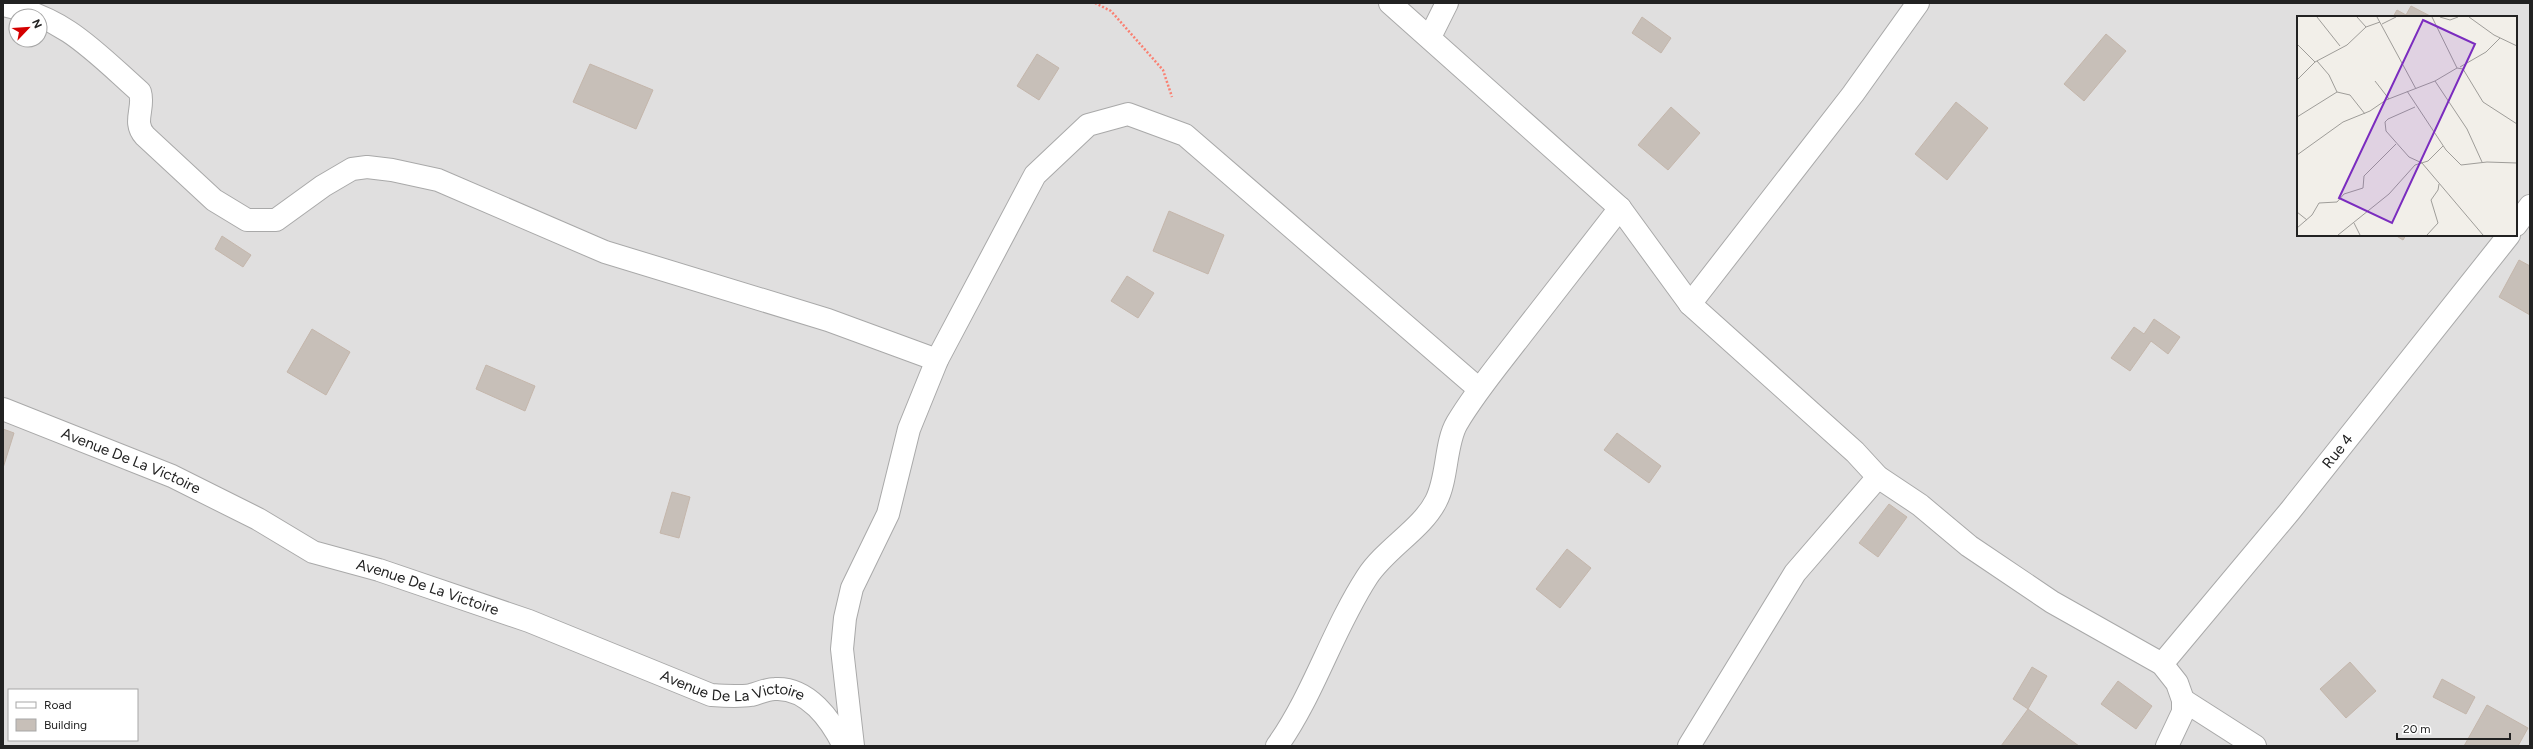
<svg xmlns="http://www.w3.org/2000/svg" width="2533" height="749" font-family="Figtree,sans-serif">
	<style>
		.residential { fill: #e0dfdf; fill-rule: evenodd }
		.building { fill: #c7bfb8; stroke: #c4b6ab }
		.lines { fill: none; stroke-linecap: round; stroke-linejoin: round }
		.street-casing { stroke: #a9a9a9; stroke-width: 24 }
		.path { stroke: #fa8072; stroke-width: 2.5; stroke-dasharray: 2 2; stroke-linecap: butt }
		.street { stroke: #fff; stroke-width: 22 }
		.labels { text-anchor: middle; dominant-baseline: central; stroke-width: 3.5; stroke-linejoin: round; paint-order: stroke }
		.street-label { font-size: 15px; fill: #222; stroke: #fff }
		.inset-road { fill: none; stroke: #9f9d99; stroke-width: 1 }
		.view { fill: #7b2cbf; fill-opacity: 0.15; stroke: #7b2cbf; stroke-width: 2 }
		.inset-edge { fill: none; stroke: #222; stroke-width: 2 }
	</style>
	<rect width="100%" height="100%" fill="#f2efe9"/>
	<path class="residential" d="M3,3H2530V746H3ZM16,16H40V40H16ZM2298,17H2516V235H2298ZM9,690H137V740H9Z"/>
	<g class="building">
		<path d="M2411,6L2432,17H2393L2397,10L2406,15Z"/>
		<path d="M1642,17L1671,38L1661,53L1632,33Z"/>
		<path d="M2106,34L2126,51L2084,101L2064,84Z"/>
		<path d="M1037,54L1059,68L1039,100L1017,86Z"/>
		<path d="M590,64L653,90L636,129L573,102Z"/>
		<path d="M1956,102L1988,128L1947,180L1915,154Z"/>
		<path d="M1671,107L1700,133L1668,170L1638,145Z"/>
		<path d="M1169,211L1224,235L1208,274L1153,251Z"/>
		<path d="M2395,235H2406L2403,240Z"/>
		<path d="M222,236L251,255L243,267L215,249Z"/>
		<path d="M2519,260L2530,266V315L2499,297Z"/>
		<path d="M1127,276L1154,293L1138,318L1111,301Z"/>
		<path d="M2154,319L2180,337L2168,354L2151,341L2130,371L2111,358L2134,327L2144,334Z"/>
		<path d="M312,329L350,352L326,395L287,372Z"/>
		<path d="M486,365L535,386L525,411L476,389Z"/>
		<path d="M3,429L14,433L3,468Z"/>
		<path d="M1617,433L1661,466L1649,483L1604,450Z"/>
		<path d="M672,492L690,497L679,538L660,533Z"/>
		<path d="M1889,504L1907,517L1878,557L1859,543Z"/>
		<path d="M1567,549L1591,568L1560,608L1536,589Z"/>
		<path d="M2350,662L2376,691L2346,718L2320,689Z"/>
		<path d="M2032,667L2047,676L2028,709L2013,699Z"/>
		<path d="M2442,679L2475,697L2466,714L2433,697Z"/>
		<path d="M2118,681L2152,706L2136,729L2101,704Z"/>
		<path d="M2487,705L2528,728L2518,746H2464Z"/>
		<path d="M2028,709L2079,746H2001Z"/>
	</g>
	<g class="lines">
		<defs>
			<g id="street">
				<path d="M1390,3L1620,208L1690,304L1855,452L1878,477L1920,505L1969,546L2052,602L2162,664L2177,683L2183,700V712L2167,746"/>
				<path d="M3,5C65,17 95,52 140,92C145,108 132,122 145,136L214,200L247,220H276L323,186L352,169L367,167L392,170L438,180L605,252L828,320L937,360"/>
				<path d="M1430,37L1447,3"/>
				<path d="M2516,225L2530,206"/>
				<path d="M1690,304L1853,94L1918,3"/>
				<path id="s1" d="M3,409L172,476L258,519L313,552L379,570L529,621L711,695C725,696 738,697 751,695C759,693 767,689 775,689C808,687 831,720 844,746"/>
				<path id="s2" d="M2162,664L2290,511L2509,235"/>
				<path d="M2183,700L2255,746"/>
				<path d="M853,746L842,649L845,618L852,588L888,514L909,429L937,360L1035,175L1088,125L1128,114L1185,135L1479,389"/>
				<path d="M1277,746C1314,694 1332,631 1367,577C1385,549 1422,529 1436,501C1448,478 1445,443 1457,423C1476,391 1500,363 1522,334C1555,292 1587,250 1620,208"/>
				<path d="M1689,746L1795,573L1878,477"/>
			</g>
		</defs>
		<use href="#street" class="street-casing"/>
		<path class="path" d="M1095,3L1111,11L1163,70L1172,97"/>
		<use href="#street" class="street"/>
	</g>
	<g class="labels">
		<g class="street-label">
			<text stroke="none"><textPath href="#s2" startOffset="276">Rue 4</textPath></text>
			<text stroke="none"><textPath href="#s1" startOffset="138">Avenue De La Victoire</textPath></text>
			<text stroke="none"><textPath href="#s1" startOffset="462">Avenue De La Victoire</textPath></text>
			<text stroke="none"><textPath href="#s1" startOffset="786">Avenue De La Victoire</textPath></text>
		</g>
	</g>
	<g transform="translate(2297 16)">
		<rect width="220" height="220" fill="#f2efe9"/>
		<path class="inset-road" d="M20,1L43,30M60,1L69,11M80,1L119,73M135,1L160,52M143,1L153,4L161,1M172,1L197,19L220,30M85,8L99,1M0,28L18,46L50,29L69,11L83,6M20,45L32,59L40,76M163,51L189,36L203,22M160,52L166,53L186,86L220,108M0,64L18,46M78,65L92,83M138,65L170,113L185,146M110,75L149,134L164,149L190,146L220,147M118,91L91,103L88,106L89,115L112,141L125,147L186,219M0,101L40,76L53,79L68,98M0,139L46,106L73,95L89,84L138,65L160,52M0,196L10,204M57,207L63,219M0,212L15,199L22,187L40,186L47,178L66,172L67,160L99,128M41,219L92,178L118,149L131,145L146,130M130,219L141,207L134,184L141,174L142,168"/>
		<path class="view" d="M126,4L178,28L95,207L42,182Z"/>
		<rect width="220" height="220" class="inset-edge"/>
	</g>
	<rect width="2533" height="749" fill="none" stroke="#222222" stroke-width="8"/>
	<rect x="8" y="689" width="130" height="52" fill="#ffffff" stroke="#a7a7a7"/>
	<rect x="16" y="702" width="20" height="6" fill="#ffffff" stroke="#a7a7a7"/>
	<text x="44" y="709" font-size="12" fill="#222222">Road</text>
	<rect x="16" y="719" width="20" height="12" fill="#c7bfb8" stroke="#a7a7a7"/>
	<text x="44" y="729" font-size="12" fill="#222222">Building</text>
	<g transform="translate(28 28) rotate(65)"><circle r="19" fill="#ffffff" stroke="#a7a7a7"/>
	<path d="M0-3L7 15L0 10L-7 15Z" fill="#d40000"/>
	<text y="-6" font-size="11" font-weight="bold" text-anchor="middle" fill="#222222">N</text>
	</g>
	<path d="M2397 733v6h113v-6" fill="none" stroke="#222222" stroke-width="2"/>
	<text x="2403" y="733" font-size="12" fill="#222222" stroke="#ffffff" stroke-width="3" paint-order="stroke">20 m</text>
</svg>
